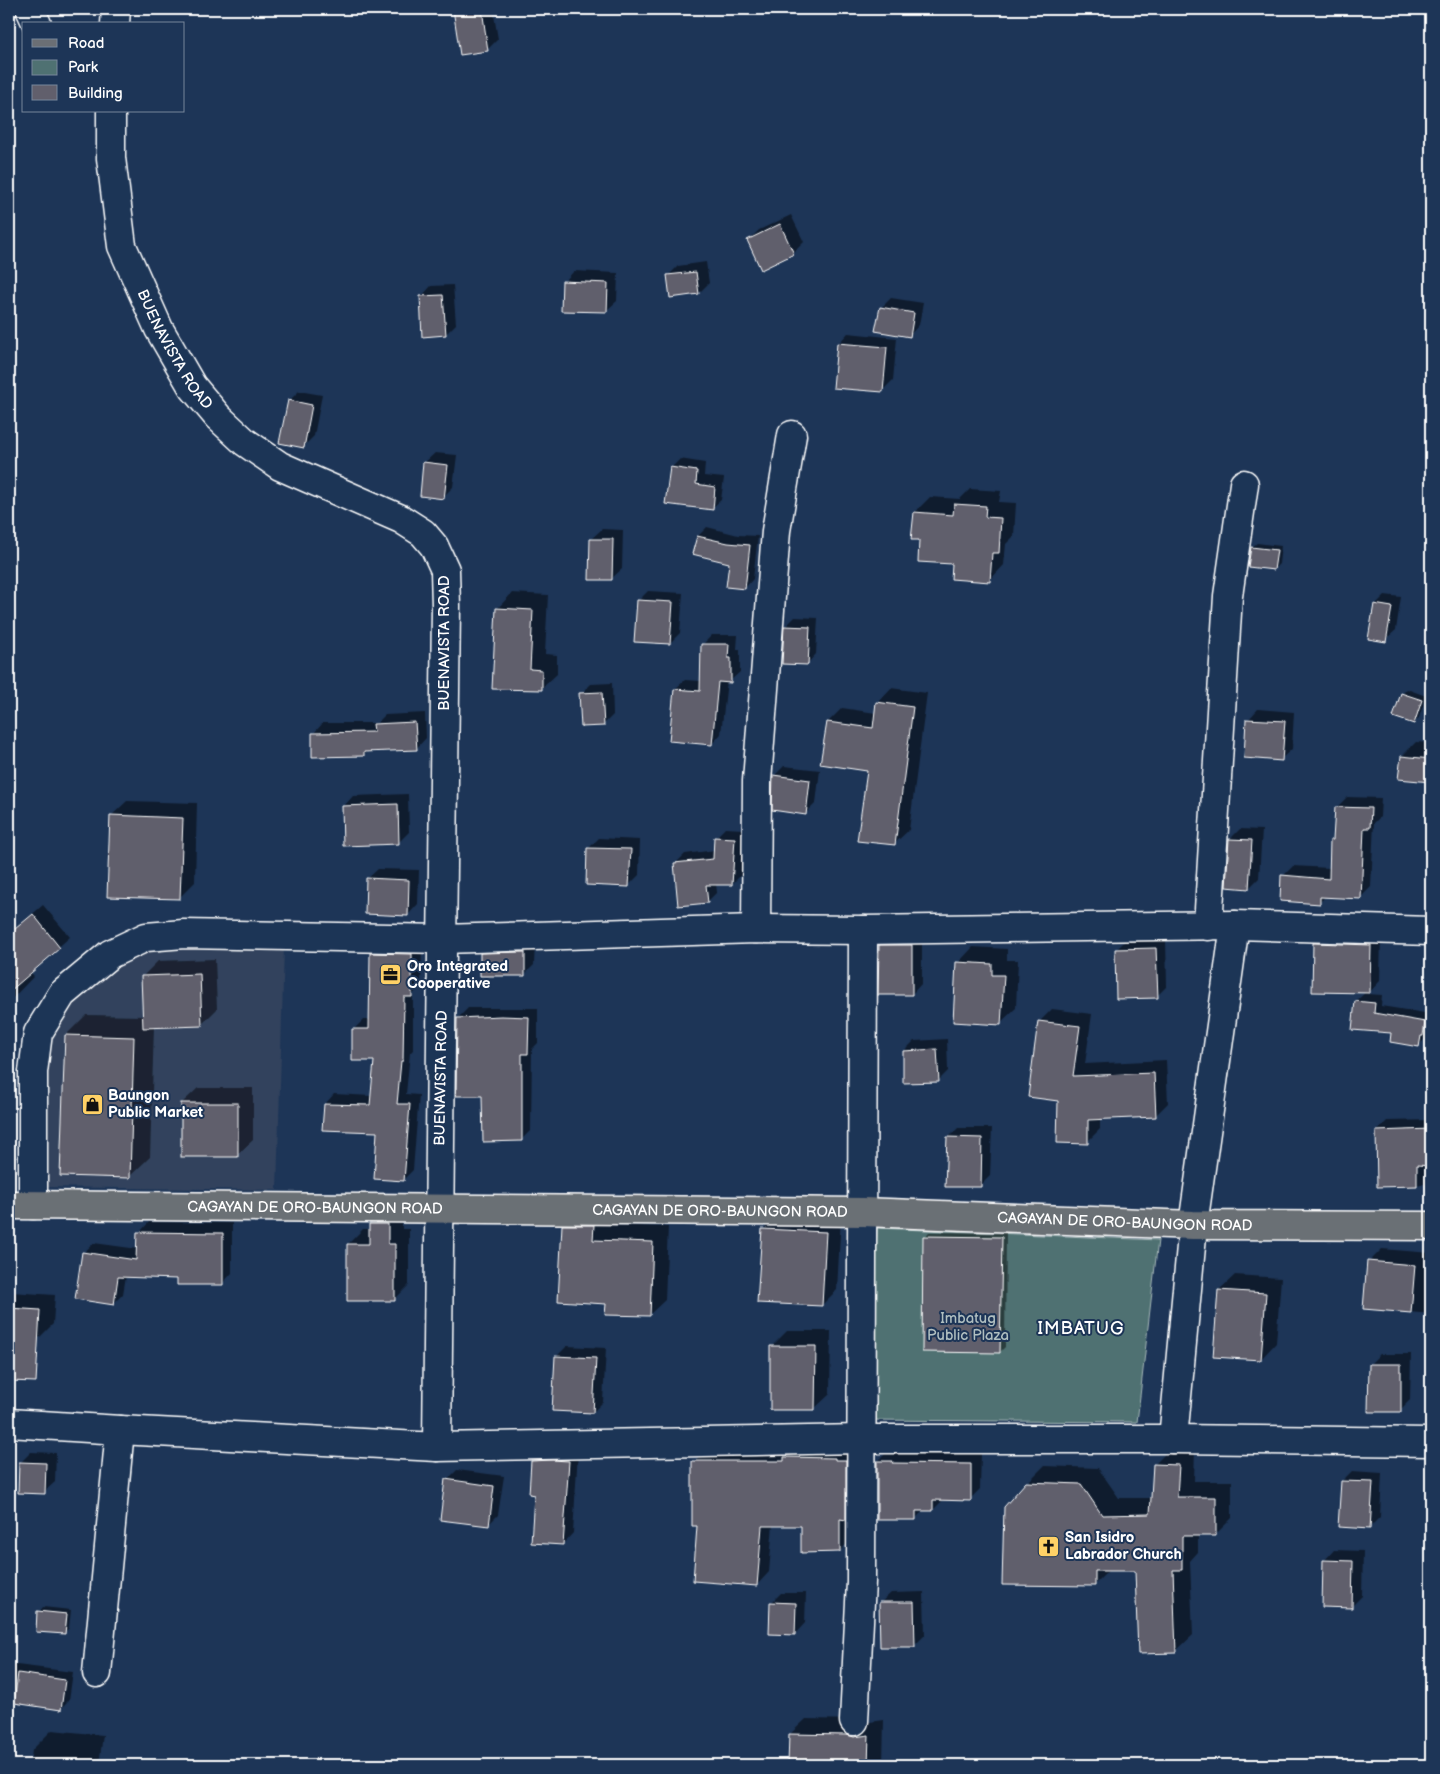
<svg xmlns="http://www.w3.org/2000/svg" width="1440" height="1774" font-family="'Balsamiq Sans',sans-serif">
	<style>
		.built { fill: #31425d }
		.green { fill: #4f7172; stroke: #a7b8b8 }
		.shadow { fill: #0007 }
		.building { fill: #615f6c; stroke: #fff }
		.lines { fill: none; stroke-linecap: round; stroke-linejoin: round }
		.minor-casing { stroke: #fff; stroke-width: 31 }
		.major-casing { stroke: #fff; stroke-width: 31 }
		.minor { stroke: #1d3557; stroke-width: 28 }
		.major { stroke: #6b6f75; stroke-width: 28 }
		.labels { text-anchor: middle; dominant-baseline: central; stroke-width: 4; stroke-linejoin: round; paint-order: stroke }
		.street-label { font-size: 15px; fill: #fff; stroke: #1d3557 }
		.poi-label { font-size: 15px; font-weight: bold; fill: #fff; stroke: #1d3557; text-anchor: start }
		.park-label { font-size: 15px; fill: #b0bfc0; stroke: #1d3557 }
		.quarter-label { font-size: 18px; letter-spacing: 1px; fill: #fff; stroke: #1d3557 }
	</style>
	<rect width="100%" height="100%" fill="#1d3557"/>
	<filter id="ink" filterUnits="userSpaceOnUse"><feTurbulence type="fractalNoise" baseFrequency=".02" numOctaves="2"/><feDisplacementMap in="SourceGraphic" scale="10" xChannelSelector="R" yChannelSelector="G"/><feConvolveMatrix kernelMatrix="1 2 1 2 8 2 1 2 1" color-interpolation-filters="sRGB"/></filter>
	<g filter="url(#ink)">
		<path class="built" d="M284,947L277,1190L43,1187L49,1037L73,997L107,969L154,948Z"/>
		<path class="green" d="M877,1228L1158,1240L1137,1422L870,1420Z"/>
		<g class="shadow">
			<path d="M454,9H493L498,39L488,49L461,53Z"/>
			<path d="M791,215L804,242L794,252L762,268L749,240L759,230Z"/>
			<path d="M706,262L709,283L699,293L668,276L678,266Z"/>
			<path d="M574,271L618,273L617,301L606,311L564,282Z"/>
			<path d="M453,285L456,324L446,334L421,297L431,286Z"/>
			<path d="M891,298L923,303L919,325L909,336L881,308Z"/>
			<path d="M848,333L897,338L893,380L883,390L838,344Z"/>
			<path d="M299,391L322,395L314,436L304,446L289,401Z"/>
			<path d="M435,453L457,455L453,487L443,497L424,463Z"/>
			<path d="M680,459L705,463L704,476L724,478L721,500L712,508L671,468Z"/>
			<path d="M970,489L1001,491L999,502L1016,503L1014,536L1006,544L1004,565L989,581L953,563L921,539L915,512L930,497L960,499Z"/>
			<path d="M707,527L738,535L758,536L753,579L745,588L730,562L694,554L698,536Z"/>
			<path d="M602,529L623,530L622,569L611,579L591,539Z"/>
			<path d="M1257,543L1281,546L1279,564L1274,569L1252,547Z"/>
			<path d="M648,591L683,593L680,633L670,643L638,601Z"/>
			<path d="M512,593L548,595L545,654L557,655V674L541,689L494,687L497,609Z"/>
			<path d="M1385,595L1401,597L1396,630L1385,640L1375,605Z"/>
			<path d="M795,617L818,618L816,654L807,664L786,626Z"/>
			<path d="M712,635H738L737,649H740V672L730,681H727L721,734L712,744L675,689L685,680L702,681L703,644Z"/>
			<path d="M612,683L613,715L603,725L581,694L591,684Z"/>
			<path d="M891,688L927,693L909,830L894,844L868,770L828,722L842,708L876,713L877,703Z"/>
			<path d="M1407,689L1426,696L1419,718L1414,723L1402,694Z"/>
			<path d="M1258,709L1294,712L1292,749L1281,759L1248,720Z"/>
			<path d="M425,713L426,738L416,749L368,751L364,755L313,734L323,723H377L385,715Z"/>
			<path d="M1416,742L1431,743V781L1399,778L1402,756Z"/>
			<path d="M784,766L820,770L816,803L806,813L774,776Z"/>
			<path d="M408,794L409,832L399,842L343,807L353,796Z"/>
			<path d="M1347,797L1381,798L1380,817L1374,823L1371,887L1361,897L1326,896L1319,903L1283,876L1293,866L1330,868L1331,841L1335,837L1337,807Z"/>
			<path d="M127,801L197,803L195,882L179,898L111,816Z"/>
			<path d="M725,828L744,829L742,874L732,884H716L717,892L707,902L675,864L685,854L715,850V838Z"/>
			<path d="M1240,829L1262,830L1259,878L1249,888L1230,839Z"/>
			<path d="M599,838L640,840L639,875L628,886L589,848Z"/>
			<path d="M378,869L419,870L418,904L408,915L367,879Z"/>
			<path d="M43,905L70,937L30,972L34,976L9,1002V934Z"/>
			<path d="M1324,933L1381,935L1380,981L1368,994L1382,995L1381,1006L1431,1014L1430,1027L1428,1029L1426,1038L1418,1046L1393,1032L1356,1001L1366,992L1314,944Z"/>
			<path d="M922,935V983L912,994L880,946L890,936Z"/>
			<path d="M1166,938L1167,986L1157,996L1116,950L1126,940Z"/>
			<path d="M535,942L534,965L524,975L482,954L492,944Z"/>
			<path d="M381,944L422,945L421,986L413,994V1050L410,1053L406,1094L419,1095L413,1170L403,1180L378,1131L325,1104L334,1094L372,1096L375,1060L353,1030L363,1020H370L371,954Z"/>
			<path d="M973,947L1007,949V960H1018L1016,1008L1000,1023L958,963Z"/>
			<path d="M215,959L217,1009L201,1025L154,1026L150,1157L129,1177L66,1035L86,1015L144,1016L142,977L158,961Z"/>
			<path d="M468,1008H538V1043L532,1049L531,1130L521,1140L484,1095L458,1018Z"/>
			<path d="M1052,1009L1092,1014L1085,1064L1166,1060L1168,1103L1155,1116L1100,1118V1129L1087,1142L1059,1100L1039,1022Z"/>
			<path d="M947,1039L948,1071L938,1081L904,1051L914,1041Z"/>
			<path d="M9,1062H11L9,1087Z"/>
			<path d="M198,1088H253V1140L237,1155L182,1103Z"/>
			<path d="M1431,1120V1184L1378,1186L1377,1131L1387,1121Z"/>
			<path d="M958,1128H992L990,1176L980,1186L948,1138Z"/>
			<path d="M385,1210H402V1229H409V1285L394,1300L348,1244L363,1229H370V1225Z"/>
			<path d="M579,1210H609L608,1225L668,1227L665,1300L649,1315L607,1302L564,1226Z"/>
			<path d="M778,1214L841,1217L837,1290L822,1305L763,1230Z"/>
			<path d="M149,1222L232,1223V1273L222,1284L178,1277L126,1276L123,1294L113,1304L83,1253L94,1243L138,1249L139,1233Z"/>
			<path d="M929,1232L1006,1233L1005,1347L1000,1352L925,1237Z"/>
			<path d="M1382,1249L1431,1253V1314L1364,1308L1369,1262Z"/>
			<path d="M1235,1275L1281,1278L1276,1343L1261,1359L1215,1356L1219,1290Z"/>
			<path d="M11,1292L55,1295L53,1324L38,1339L9,1337V1295Z"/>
			<path d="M787,1331H831L830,1394L814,1409L772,1346Z"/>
			<path d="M567,1346L606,1348L603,1402L593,1412L557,1356Z"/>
			<path d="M1380,1354H1411L1410,1400L1400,1410L1370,1364Z"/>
			<path d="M858,1448L852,1538L840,1551L802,1524H773L769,1572L757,1585L699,1524L694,1462L706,1449Z"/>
			<path d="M1171,1448L1195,1449L1194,1481H1232V1518L1215,1535H1198V1552L1190,1561L1193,1635L1176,1651L1136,1569L1109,1570L1094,1585L1027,1483L1044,1466L1098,1468L1119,1498H1152L1154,1465Z"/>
			<path d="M543,1451L578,1452L573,1533L563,1544L536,1493L533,1461Z"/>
			<path d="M888,1451H902V1454H981L980,1489L970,1499L943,1500L933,1510H924L915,1519L878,1461Z"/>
			<path d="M31,1452L56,1453L55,1482L44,1492L21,1462Z"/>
			<path d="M457,1470L504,1476L498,1515L488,1525L447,1480Z"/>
			<path d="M1352,1471L1382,1473L1380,1517L1370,1527L1342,1481Z"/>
			<path d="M1334,1550L1363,1551L1362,1596L1352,1606L1324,1561Z"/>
			<path d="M924,1592L925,1635L915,1645L880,1603L891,1593Z"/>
			<path d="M781,1593H806L805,1623L795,1634L771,1603Z"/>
			<path d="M43,1607L71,1610L69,1628L64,1633L39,1612Z"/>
			<path d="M9,1664L73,1672L69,1700L60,1709L9,1701Z"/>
			<path d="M806,1719L863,1720L870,1722L884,1720L883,1765H789L790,1734Z"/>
			<path d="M52,1730L103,1735L99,1765H30L32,1750Z"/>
		</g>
		<g class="building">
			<path d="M453,9H482L488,51L460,55Z"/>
			<path d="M780,224L794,254L761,270L747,240Z"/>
			<path d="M696,272L699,294L670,298L667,275Z"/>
			<path d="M562,281L608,283L607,312L561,311Z"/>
			<path d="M443,295L446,335L422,337L420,296Z"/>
			<path d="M880,307L914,313L910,337L875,331Z"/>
			<path d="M837,343L887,347L883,392L833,388Z"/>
			<path d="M288,400L312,405L304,448L279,443Z"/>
			<path d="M423,462L448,465L444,499L420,496Z"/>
			<path d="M670,467L697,471L696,484L715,487L713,510L665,504Z"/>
			<path d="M954,504L986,506L985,517L1001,518L999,553H992L990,582L951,579L952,564L918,562L919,540H911L914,512L953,515Z"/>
			<path d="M697,536L728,543L750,545L745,589L726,587L729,563L692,554Z"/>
			<path d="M590,539H613L612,580H589Z"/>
			<path d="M1251,547L1277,550L1274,570L1248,567Z"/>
			<path d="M637,600L673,602L670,644L634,642Z"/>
			<path d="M1374,604L1392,607L1386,642L1368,639Z"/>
			<path d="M496,608L533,610L530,669L542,670V690L492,689Z"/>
			<path d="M784,626L810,627L808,665L782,664Z"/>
			<path d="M701,644H729L728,658H731V683L718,682L712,745L669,741L674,689L700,691Z"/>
			<path d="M602,692L604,726L581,727L579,693Z"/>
			<path d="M1401,693L1422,700L1414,724L1393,717Z"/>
			<path d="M876,702L913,707L895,845L857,841L867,771L820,764L827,722L873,728Z"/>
			<path d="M1246,719L1285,721L1282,761L1244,758Z"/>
			<path d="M415,722L417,750L364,752V756L312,757V733L374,732L373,724Z"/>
			<path d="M1401,756L1431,759V782L1398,779Z"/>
			<path d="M773,775L810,780L806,815L772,810Z"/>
			<path d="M398,804L399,844L343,846L342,806Z"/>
			<path d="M1335,807L1371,808L1370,828H1364L1361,899L1320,897V904L1280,901L1281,875L1329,879L1330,840H1333Z"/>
			<path d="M110,815L183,818L180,899L107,897Z"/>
			<path d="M714,837L735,838L732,885H706L708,903L678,906L674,863L713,859Z"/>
			<path d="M1229,839L1252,840L1249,889L1226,887Z"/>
			<path d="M587,848L631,849L629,887L586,885Z"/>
			<path d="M366,878L409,880L408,916L365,914Z"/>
			<path d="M33,914L60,948L9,992V934Z"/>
			<path d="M1313,943L1371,945L1370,993L1312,992Z"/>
			<path d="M879,945H912V995H878Z"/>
			<path d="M1156,948L1158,998L1116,999L1115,949Z"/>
			<path d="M525,952V976H480V953Z"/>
			<path d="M370,953L412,954V997H404L403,1061H401L397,1104H410L404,1181L374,1179L377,1132L322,1130L324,1104L370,1105L374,1061H352V1029H369Z"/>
			<path d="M956,962L992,964V975H1004L1001,1025L953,1022Z"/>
			<path d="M200,974L202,1026L143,1028L141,976Z"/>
			<path d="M1355,1001L1375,1003L1374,1013L1425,1022L1423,1036H1421L1419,1047L1390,1042L1391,1033L1352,1030Z"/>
			<path d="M501,1016L529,1017L528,1054H522V1141L483,1142L482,1096H456L457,1018Z"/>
			<path d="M1038,1021L1080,1026L1073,1076L1154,1073L1156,1117L1088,1120V1144L1057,1143L1058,1101L1028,1097Z"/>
			<path d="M65,1035L134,1037L130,1178L60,1176Z"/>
			<path d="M937,1049L939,1082L903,1083V1051Z"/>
			<rect x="181" y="1103" width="57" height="54"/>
			<path d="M1431,1129V1166L1417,1165V1186L1377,1187L1376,1131Z"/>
			<path d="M947,1137L982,1138L981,1187H945Z"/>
			<path d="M369,1224H388V1244H395V1301H347V1244H369Z"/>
			<path d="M562,1225H594L593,1240L653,1242L650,1316L605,1315L606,1304L558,1301Z"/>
			<path d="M762,1229L826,1232L822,1306L757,1303Z"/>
			<path d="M137,1232L223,1233V1285H177V1279L118,1277L114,1305L75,1299L82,1252L136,1260Z"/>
			<path d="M923,1236L1002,1237L1000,1353L922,1352Z"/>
			<path d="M1367,1261L1415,1265L1411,1313L1363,1309Z"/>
			<path d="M1218,1290L1266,1293L1261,1360L1213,1357Z"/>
			<path d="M9,1308L40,1310L36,1382L9,1381Z"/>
			<path d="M770,1346H816L815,1410H770Z"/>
			<path d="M555,1356L596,1358L593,1413L552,1411Z"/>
			<path d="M1369,1364H1401V1412H1368Z"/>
			<path d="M784,1457L835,1458V1460H846V1520L840,1519V1552L801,1553V1526H762L757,1586L693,1581L697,1526H692V1461H784Z"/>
			<path d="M552,1460L569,1461L563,1545L531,1543L534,1495L529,1494L531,1461Z"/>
			<path d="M877,1461H893L892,1463L971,1464V1501L933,1500V1511H916V1520H877Z"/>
			<path d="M19,1462L46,1463L45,1494L18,1493Z"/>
			<path d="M1153,1464L1179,1465L1177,1497H1216V1536H1182V1570H1173L1176,1653L1138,1654L1135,1571H1095V1586L1002,1585L1004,1507L1026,1482L1081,1484L1102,1515L1150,1514Z"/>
			<path d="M445,1479L494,1486L489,1526L440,1520Z"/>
			<path d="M1341,1481L1373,1482L1370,1529L1338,1527Z"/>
			<path d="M1323,1560L1353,1561L1352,1608L1322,1607Z"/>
			<path d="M770,1602L796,1603L795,1635L769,1634Z"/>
			<path d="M879,1602H914L915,1647H880Z"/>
			<path d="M37,1611L67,1614L65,1634L36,1632Z"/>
			<path d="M18,1673L65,1680L61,1710L14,1703Z"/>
			<path d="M789,1734L847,1735L854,1737L869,1735L868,1765H788Z"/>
		</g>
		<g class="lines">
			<defs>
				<g id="minor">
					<path d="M30,9L37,24"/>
					<path d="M115,24L116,9"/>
					<path id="s1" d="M111,111V158L122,246L159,329L192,386L218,417L245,442L280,466L401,519L423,533L434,546L445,570L446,606C444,886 438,1167 437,1447"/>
					<path d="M1208,926L1228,596L1244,484"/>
					<path d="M756,929L757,781L776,531L792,435"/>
					<path d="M33,1205V1072L38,1033L62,994L110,954L146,937L184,934L443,939L756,929L863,930L1235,925L1431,931"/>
					<path d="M9,1423L120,1430L437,1447L861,1439H1173L1431,1442"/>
					<path d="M1173,1439L1193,1225L1235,925"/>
					<path d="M97,1673L120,1430"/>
					<path d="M854,1721L861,1582L863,930"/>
				</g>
				<g id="major">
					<path id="s2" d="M9,1205L863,1212L1193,1225L1431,1226"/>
				</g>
			</defs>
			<use href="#minor" class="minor-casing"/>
			<use href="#major" class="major-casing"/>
			<use href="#minor" class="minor"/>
			<use href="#major" class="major"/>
		</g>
	</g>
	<defs>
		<symbol id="office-square" viewBox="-11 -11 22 22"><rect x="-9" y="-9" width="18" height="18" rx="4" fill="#ffd166" stroke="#1d3557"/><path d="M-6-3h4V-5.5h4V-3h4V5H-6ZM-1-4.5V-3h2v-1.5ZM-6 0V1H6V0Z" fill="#111"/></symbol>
		<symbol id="shop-square" viewBox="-11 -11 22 22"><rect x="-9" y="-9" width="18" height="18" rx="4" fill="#ffd166" stroke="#1d3557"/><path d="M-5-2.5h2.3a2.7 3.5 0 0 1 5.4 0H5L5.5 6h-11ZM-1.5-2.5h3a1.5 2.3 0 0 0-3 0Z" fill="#111"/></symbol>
		<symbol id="church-square" viewBox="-11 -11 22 22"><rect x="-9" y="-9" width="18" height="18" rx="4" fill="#ffd166" stroke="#1d3557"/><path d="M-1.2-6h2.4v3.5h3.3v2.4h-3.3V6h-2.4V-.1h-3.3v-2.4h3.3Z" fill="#111"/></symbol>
	</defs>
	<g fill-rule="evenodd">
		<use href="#office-square" x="378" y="962" width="25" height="25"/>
		<use href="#shop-square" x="80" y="1092" width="25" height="25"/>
		<use href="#church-square" x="1036" y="1534" width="25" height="25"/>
	</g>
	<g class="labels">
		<g class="street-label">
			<text stroke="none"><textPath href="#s1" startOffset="252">BUENAVISTA ROAD</textPath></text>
			<text transform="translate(444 643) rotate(-90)">BUENAVISTA ROAD</text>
			<text transform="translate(441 1078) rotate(-89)">BUENAVISTA ROAD</text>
			<text stroke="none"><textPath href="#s2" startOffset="306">CAGAYAN DE ORO-BAUNGON ROAD</textPath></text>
			<text stroke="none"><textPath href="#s2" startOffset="711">CAGAYAN DE ORO-BAUNGON ROAD</textPath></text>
			<text stroke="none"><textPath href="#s2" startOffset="1116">CAGAYAN DE ORO-BAUNGON ROAD</textPath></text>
		</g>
		<g class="poi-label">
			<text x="407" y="966">Oro Integrated<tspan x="407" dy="17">Cooperative</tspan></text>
			<text x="108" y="1095">Baungon<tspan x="108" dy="17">Public Market</tspan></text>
			<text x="1065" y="1537">San Isidro<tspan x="1065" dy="17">Labrador Church</tspan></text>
		</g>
		<g class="park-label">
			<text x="968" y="1318">Imbatug<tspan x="968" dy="17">Public Plaza</tspan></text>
		</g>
		<g class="quarter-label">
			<text x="1081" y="1328">IMBATUG</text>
		</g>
	</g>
	<rect width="1440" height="1774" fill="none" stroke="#1d3557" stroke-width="30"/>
	<rect x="15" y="15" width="1410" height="1744" fill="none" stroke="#fff" stroke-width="2" filter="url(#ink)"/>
	<rect x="22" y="22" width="162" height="90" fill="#1d3557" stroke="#77869a"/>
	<rect x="32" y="39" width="25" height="8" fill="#6b6f75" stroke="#77869a"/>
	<text x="68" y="48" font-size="15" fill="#ffffff">Road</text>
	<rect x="32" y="60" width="25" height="15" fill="#4f7172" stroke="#77869a"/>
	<text x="68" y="72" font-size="15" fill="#ffffff">Park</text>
	<rect x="32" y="85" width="25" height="15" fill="#615f6c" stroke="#77869a"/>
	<text x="68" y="98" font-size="15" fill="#ffffff">Building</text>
</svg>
